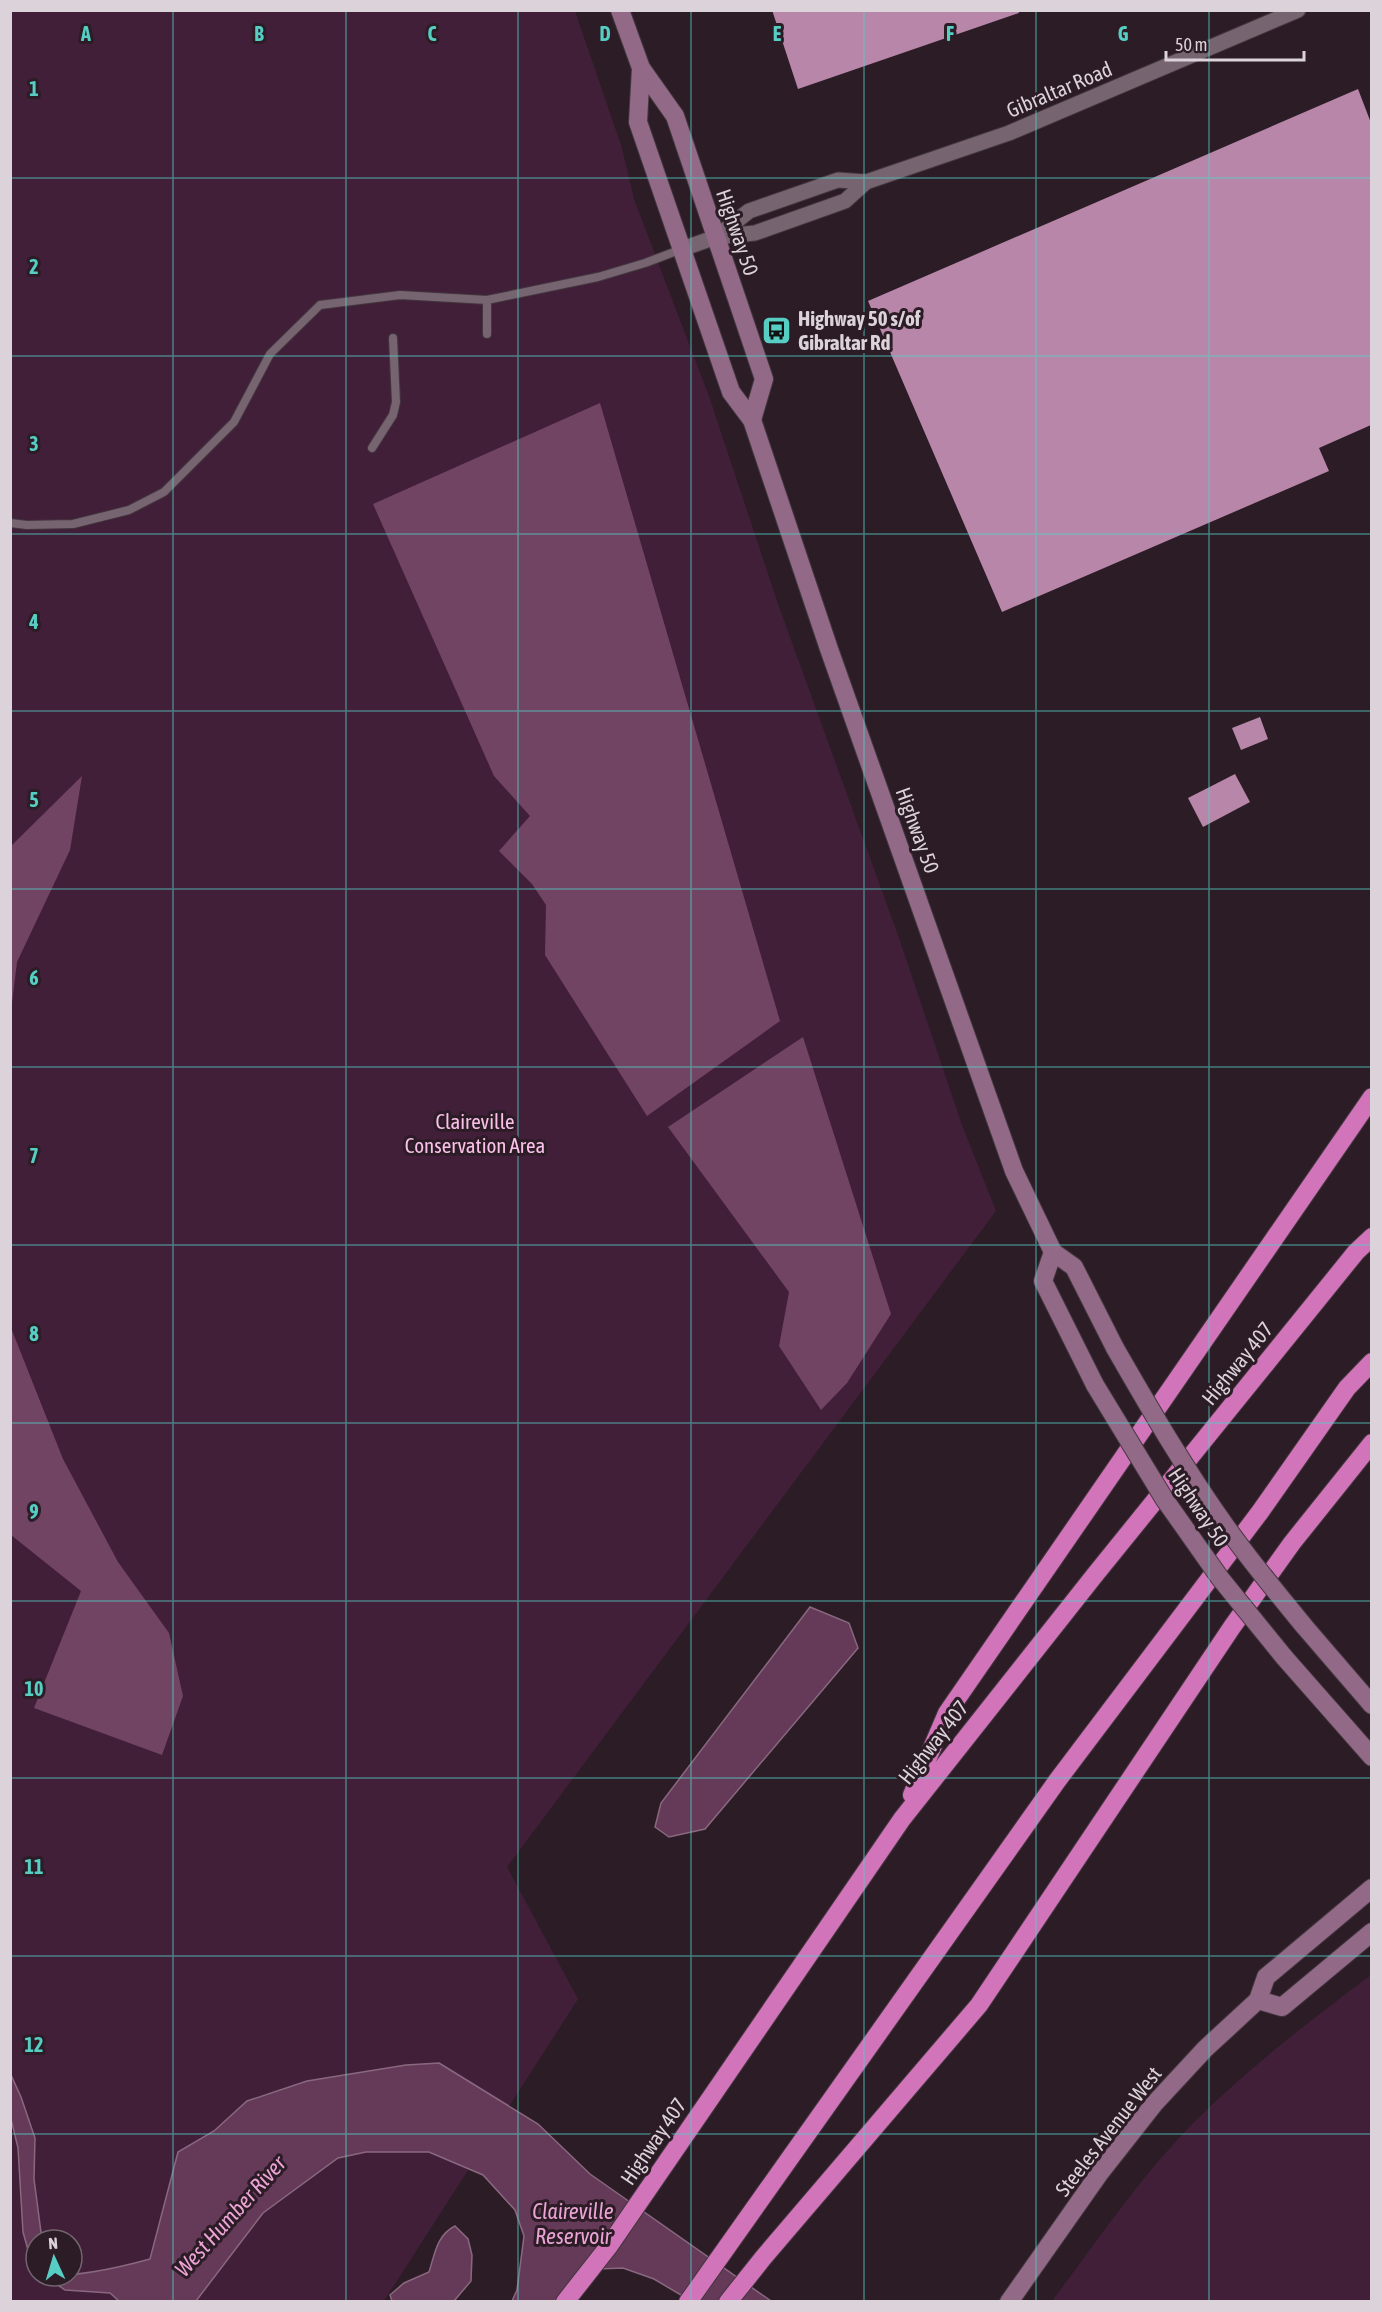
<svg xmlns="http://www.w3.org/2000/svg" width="1382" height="2312" font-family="'Asap Condensed',sans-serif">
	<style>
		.green { fill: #421f39; fill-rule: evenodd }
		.forest { fill: #714464 }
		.water { fill: #653a59; stroke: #89687f; stroke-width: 1.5 }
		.building { fill: #b886a9 }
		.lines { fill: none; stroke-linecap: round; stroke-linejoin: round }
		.lane-casing { stroke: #43373f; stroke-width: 10 }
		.street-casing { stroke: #43373f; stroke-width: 17 }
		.secondary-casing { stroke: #43373f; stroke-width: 20 }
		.highway-casing { stroke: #43373f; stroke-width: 20 }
		.lane { stroke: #766470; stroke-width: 8 }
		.street { stroke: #766470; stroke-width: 15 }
		.secondary { stroke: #926986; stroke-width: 18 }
		.highway { stroke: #d274b9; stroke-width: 18 }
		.secondary-bridge-casing { stroke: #43373f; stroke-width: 20; stroke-linecap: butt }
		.secondary-bridge { stroke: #926986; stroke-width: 18 }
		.grid { fill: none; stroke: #56cec4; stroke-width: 1.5; stroke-opacity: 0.55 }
		.labels { text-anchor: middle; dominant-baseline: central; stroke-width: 6; stroke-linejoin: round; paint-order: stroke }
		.street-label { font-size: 21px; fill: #dcd2d9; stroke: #2b1c26 }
		.poi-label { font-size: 21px; font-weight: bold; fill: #dcd2d9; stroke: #2b1c26; text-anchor: start }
		.park-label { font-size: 21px; fill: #fbc0e9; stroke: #2b1c26 }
		.water-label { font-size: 22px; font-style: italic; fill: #eca4d6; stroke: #2b1c26 }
		.grid-label { font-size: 20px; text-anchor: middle; font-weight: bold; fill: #56cec4; stroke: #2b1c26; stroke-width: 6; stroke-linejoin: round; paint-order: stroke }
	</style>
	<rect width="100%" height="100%" fill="#2b1c26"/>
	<g class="green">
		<path d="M11,11H575L622,148L634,199L710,399L777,601L899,938L962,1125L996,1211L507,1867L578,1999L384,2301L11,2302ZM36,2240H72V2276H36Z"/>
		<path d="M1371,1975V2301H1052C1092,2248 1132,2189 1177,2140C1235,2078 1303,2026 1371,1975Z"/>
	</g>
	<g class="forest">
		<path d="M600,403L780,1021L647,1116L545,955L546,905L532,884L499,851L530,816L494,776L373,504Z"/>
		<path d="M82,776L70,850L17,962L11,1011V846Z"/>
		<path d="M803,1037L891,1314L847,1383L821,1410L779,1346L789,1292L668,1127Z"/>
		<path d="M11,1328L63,1459L118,1562L169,1633L183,1696L162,1755L34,1708L81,1591L11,1535Z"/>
	</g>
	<g class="water">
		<path d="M810,1607L849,1623L858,1648L705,1829L669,1837L655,1827L661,1803Z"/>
		<path d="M439,2063L538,2124L590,2174L771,2301H691L654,2279L623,2268L598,2269L561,2301H512L517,2290L524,2236L515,2210L483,2175L429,2152H366L338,2158L263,2213L196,2301H119L110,2293L65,2290L45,2276C80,2276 114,2269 150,2259L178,2152L214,2131L247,2101L307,2081L406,2065Z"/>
		<path d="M11,2075L21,2097L35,2138L34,2179L42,2240H36V2268L32,2264L23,2232L18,2148L11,2119Z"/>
		<path d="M455,2226L468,2239L472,2255L471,2281L454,2301H392L390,2295L404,2283L429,2272C435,2253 437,2235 455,2226Z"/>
	</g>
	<g class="building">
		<path d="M772,10H1018L1019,13L798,89Z"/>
		<path d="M1358,89L1371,123V425L1319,448L1329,471L1002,612L868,301Z"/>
		<path d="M1260,717L1268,739L1241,750L1232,728Z"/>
		<path d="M1235,774L1250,802L1203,827L1188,798Z"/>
	</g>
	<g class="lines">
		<defs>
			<g id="lane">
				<path d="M487,300V334"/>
				<path d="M372,448L393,415L396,402L393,338"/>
				<path d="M10,523L27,525L73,524L129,510L164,492L234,422L270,354L320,305L400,295L487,300L598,277L645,263L682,249"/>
			</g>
			<g id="street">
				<path d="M716,237L749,211L838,180L866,182L1009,133L1298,10"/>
				<path d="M682,249L716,237L755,233L845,201L866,182"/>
			</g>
			<g id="secondary">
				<path d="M620,10L641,68L675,116L764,379L752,420"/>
				<path d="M641,68L638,122L731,392L752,420L829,649L1014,1171L1053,1252L1074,1267L1115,1348"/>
				<path d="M1053,1252L1043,1281L1095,1385"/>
				<path d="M1304,1626L1372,1705"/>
				<path d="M1284,1657L1372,1757"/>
				<path d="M1258,2000L1282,2007L1372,1932"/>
				<path d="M1009,2302L1099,2174L1154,2104L1205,2049L1258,2000L1266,1977L1372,1888"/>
			</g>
			<g id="highway">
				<path d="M912,1795L947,1713L1372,1097"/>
				<path d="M565,2302L609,2246L902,1819L1094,1576L1356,1252L1372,1237"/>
				<path d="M688,2302L1057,1781L1260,1512L1347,1388L1372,1362"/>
				<path d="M728,2302L763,2258L979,2005L1232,1627L1292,1543L1372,1443"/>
			</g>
		</defs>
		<use href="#lane" class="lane-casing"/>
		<use href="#street" class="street-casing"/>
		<use href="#secondary" class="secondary-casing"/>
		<use href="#highway" class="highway-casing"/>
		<use href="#lane" class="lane"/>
		<use href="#street" class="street"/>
		<use href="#secondary" class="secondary"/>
		<use href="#highway" class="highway"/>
		<defs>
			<g id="secondary-bridge">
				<path d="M1115,1348C1150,1409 1186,1471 1227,1528C1251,1562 1278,1594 1304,1626"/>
				<path d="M1095,1385L1165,1500L1220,1578L1284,1657"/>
			</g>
		</defs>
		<use href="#secondary-bridge" class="secondary-bridge-casing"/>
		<use href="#secondary-bridge" class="secondary-bridge"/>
	</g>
	<path class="grid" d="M173,10V2302M346,10V2302M518,10V2302M691,10V2302M864,10V2302M1036,10V2302M1209,10V2302M10,178H1372M10,356H1372M10,534H1372M10,711H1372M10,889H1372M10,1067H1372M10,1245H1372M10,1423H1372M10,1601H1372M10,1778H1372M10,1956H1372M10,2134H1372"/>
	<defs>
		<symbol id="bus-square" viewBox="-11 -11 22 22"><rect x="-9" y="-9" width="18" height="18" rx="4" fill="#56cec4" stroke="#2b1c26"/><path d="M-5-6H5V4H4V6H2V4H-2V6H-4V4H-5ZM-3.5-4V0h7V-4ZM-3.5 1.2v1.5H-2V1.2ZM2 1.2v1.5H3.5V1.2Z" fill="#111"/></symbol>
	</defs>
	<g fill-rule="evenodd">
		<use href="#bus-square" x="760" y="314" width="33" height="33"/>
	</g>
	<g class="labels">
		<g class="street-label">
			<text transform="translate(1059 89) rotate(-23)">Gibraltar Road</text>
			<text transform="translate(738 232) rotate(71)">Highway 50</text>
			<text transform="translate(918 830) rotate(70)">Highway 50</text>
			<text transform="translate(1237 1363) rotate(-51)">Highway 407</text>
			<text transform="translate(1199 1507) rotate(56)">Highway 50</text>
			<text transform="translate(933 1742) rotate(-52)">Highway 407</text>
			<text transform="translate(1108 2131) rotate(-52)">Steeles Avenue West</text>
			<text transform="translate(653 2141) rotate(-56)">Highway 407</text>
		</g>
		<g class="poi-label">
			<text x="798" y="318">Highway 50 s/of<tspan x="798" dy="24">Gibraltar Rd</tspan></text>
		</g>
		<g class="park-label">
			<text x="475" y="1121">Claireville<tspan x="475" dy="24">Conservation Area</tspan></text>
		</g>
		<g class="water-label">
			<text x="573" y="2211">Claireville<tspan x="573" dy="25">Reservoir</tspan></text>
			<text transform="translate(230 2216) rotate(-48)">West Humber River</text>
		</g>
	</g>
	<g class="grid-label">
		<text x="86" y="41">A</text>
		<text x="259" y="41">B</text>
		<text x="432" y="41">C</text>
		<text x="605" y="41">D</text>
		<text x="777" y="41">E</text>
		<text x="950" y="41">F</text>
		<text x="1123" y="41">G</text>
		<text x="34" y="96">1</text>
		<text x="34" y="274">2</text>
		<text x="34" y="451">3</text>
		<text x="34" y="629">4</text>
		<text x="34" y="807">5</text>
		<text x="34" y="985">6</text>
		<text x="34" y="1163">7</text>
		<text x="34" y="1341">8</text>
		<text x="34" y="1519">9</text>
		<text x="34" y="1696">10</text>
		<text x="34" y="1874">11</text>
		<text x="34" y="2052">12</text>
	</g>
	<rect width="1382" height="2312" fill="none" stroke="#dcd2d9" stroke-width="24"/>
	<g transform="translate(54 2258) rotate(356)"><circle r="28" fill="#2b1c26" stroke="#72656e" stroke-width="1.5"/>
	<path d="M0-4.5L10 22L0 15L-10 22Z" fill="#56cec4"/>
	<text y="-9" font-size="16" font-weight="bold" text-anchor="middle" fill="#dcd2d9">N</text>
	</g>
	<path d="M1166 51v9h138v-9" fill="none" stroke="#dcd2d9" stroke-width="3"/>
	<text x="1175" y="51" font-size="18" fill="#dcd2d9" stroke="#2b1c26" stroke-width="4.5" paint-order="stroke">50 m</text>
</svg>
